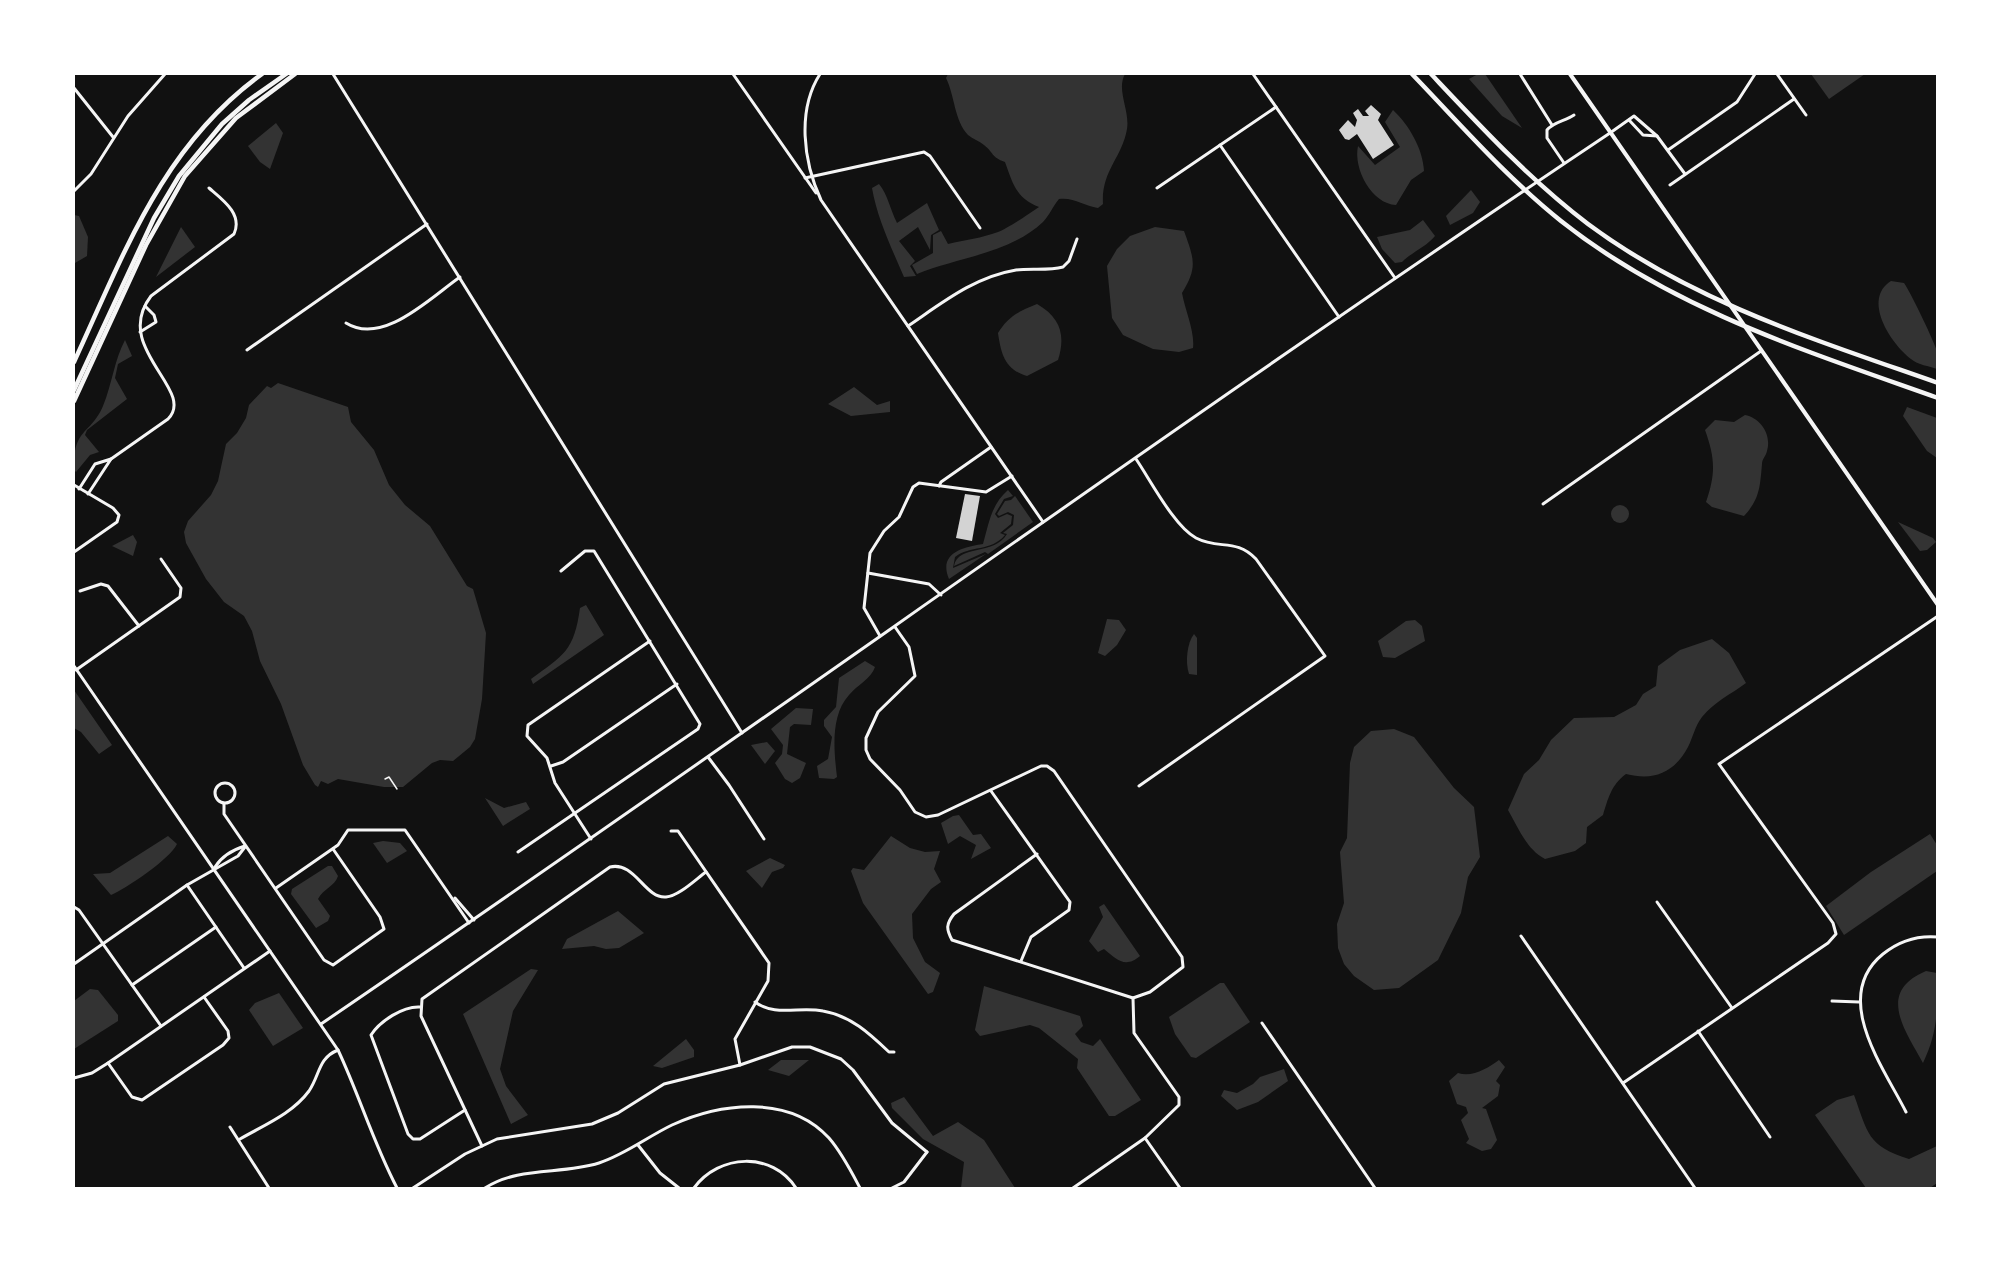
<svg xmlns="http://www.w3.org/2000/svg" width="2011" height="1262" font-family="'DejaVu Sans',sans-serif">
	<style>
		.water { fill: #333 }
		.building { fill: #d3d3d3 }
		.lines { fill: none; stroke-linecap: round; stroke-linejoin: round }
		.path { stroke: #f5f5f5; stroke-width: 1.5 }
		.minor { stroke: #f5f5f5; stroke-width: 3 }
		.tertiary { stroke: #f5f5f5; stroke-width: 3 }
		.secondary { stroke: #f5f5f5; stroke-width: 4 }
		.motorway { stroke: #f5f5f5; stroke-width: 4.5 }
	</style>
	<rect width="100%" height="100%" fill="#111"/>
	<g class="water">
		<path d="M948,74H1125C1116,90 1130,110 1127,129C1122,158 1101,171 1103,204L1098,208C1084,206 1074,197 1059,199C1053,206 1049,216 1043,222C1009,254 958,257 917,274L912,265L933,253V235L941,231L948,244C965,240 982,238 998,232C1008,228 1029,214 1039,207C1016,198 1013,184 1005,162C991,157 994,153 984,145C979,141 973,139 968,135C954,120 955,96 946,78Z"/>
		<path d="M1478,74H1485L1522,128L1502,116L1469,79Z"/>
		<path d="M1811,74H1865L1829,99Z"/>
		<path d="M1393,110C1409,125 1423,149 1424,171L1411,180L1396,205C1372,204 1353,169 1358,146L1375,165L1400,147L1385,122Z"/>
		<path d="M276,123L283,133L270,169L260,162L248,146Z"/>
		<path d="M879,184C888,195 890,209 897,223L927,203L939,230L931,235L930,250L918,227L899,241L915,261L910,266L916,276L904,277C892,249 877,218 872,188Z"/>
		<path d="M1471,190L1480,202L1473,213L1450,225L1446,216Z"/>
		<path d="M74,215L79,216L88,237L87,256L75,263Z"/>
		<path d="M1423,220L1435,236C1426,247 1412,252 1402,262L1395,263L1382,249L1377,237L1410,230Z"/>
		<path d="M181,227L195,247L156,277Z"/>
		<path d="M1155,227L1184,231C1194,259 1198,267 1182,293C1185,310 1195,332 1193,348L1179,352L1153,349L1123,335L1112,318L1107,266L1117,249L1130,236Z"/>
		<path d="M1891,281L1904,283C1911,293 1935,343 1938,354C1938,358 1937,364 1937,369C1929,366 1918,365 1911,359C1890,343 1862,299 1891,281Z"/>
		<path d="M1037,304C1060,317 1066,335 1058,360L1027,376C1005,370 1001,354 998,333C1008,317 1019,311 1037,304Z"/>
		<path d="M125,340L132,356L118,364L115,378L127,399L87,430L85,435L99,452L90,455L76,472L74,470C73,427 90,436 103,406C112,384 114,361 125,340Z"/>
		<path d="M278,383L348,407L351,422L374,450L389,485L405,505L430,526L467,586L473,589L486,633L482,699L475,739L470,747L453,761L440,760L432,763L403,787H384L338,779L328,784L321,781L318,787L315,785L303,765L281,704L260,661L252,631L244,616L224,602L206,579L186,543L184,532L188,521L211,495L218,481L226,444L237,433L246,418L249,405L267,386L271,388Z"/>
		<path d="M854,387L877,405L890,401V412L851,416L828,404Z"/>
		<path d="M1907,407L1937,418V458L1927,451L1903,416Z"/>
		<path d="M1745,415C1760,418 1772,434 1767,451C1766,456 1762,459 1762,464C1760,486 1760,499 1744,516L1712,507L1706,502C1716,473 1715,458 1705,430L1715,420L1734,422Z"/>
		<path d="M1008,490L1013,496L1004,499L995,514L998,518L1007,514L1012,516L1011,524L1000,533L1005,535C991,552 970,545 955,557L953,568L986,554L949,579C938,553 963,547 983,544C989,523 991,505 1008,490Z"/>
		<path d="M1015,496L1033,522L988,554L985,552L954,566C958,544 994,556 1007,534L1003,533L1013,525L1014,515L1008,512L999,516L997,514L1005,501L1011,500Z"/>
		<circle cx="1620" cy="514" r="9"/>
		<path d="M1898,522L1933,538L1936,542L1927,550L1920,551Z"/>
		<path d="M133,535L137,542L133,556L112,546Z"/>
		<path d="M586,605L604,635L533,684L531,679C564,655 574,651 580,608Z"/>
		<path d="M1107,619L1119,620L1126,630L1117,645L1105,656L1098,653Z"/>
		<path d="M1415,620L1422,626L1425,641L1395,658L1383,657L1378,641L1406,621Z"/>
		<path d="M1194,634L1197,638V675L1189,674C1185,662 1187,643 1194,634Z"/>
		<path d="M1712,639L1729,653L1746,683C1730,695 1715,701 1702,717C1695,726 1693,737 1688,747C1674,773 1654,781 1626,774C1611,785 1608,799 1603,815L1587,827L1586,843L1575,851L1545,859C1526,849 1518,827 1508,810L1524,774L1539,760L1551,740L1574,718L1614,717L1636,705L1643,694L1656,686L1658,666L1680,650Z"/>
		<path d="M865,661L875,667C871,679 857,685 849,695C830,716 834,751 837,777L834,779L819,778L817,766L828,759L832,737L824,726V720L836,707L839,678Z"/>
		<path d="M74,690L112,745L99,754L81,732L74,728Z"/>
		<path d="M796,708L813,709L811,725L794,724L790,727L787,754L806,763L800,778L792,783L785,779L775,763L782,754L783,745L771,729Z"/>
		<path d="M1394,729L1414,737L1454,788L1474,807L1480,857L1468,877L1461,913L1438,960L1399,988L1374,990L1354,976L1344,964L1338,948L1337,924L1344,903L1340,852L1347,838L1350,763L1354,747L1371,731Z"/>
		<path d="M767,742L775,751L765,764L751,745Z"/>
		<path d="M485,798L504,808L526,802L530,809L503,826Z"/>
		<path d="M959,815L973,835L981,834L991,848L971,859L976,845L960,836L948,844L941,823L953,816Z"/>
		<path d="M1930,834L1937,845V871L1844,935L1826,906L1871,872Z"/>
		<path d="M168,836L177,844C170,859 127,888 111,895L93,874L110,873Z"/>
		<path d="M891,836L910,848L925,852L940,851L934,869L941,882L931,889L912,914L913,938L925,962L940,973L933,992L928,994L863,903L851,871L853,868L864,870Z"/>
		<path d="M383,841L400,843L407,851L387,863L373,843Z"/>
		<path d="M770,858L785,865L783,868L772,872L762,888L746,871Z"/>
		<path d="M328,866H332L338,876C335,886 323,889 318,899L330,916L328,921L316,928L291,894L292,889Z"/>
		<path d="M1104,904L1140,956C1125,969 1116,959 1104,949L1098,952L1089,941L1103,917L1099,907Z"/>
		<path d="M618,911L644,933L619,948L606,949L594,946L562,949L567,939Z"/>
		<path d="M531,969L538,970L513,1011L500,1069L506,1086L528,1115L511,1124L463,1014Z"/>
		<path d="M1926,971L1937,973C1938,1007 1938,1032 1923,1063C1905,1030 1876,992 1926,971Z"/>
		<path d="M1220,983H1224L1250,1022L1196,1058L1191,1057L1175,1034L1169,1017Z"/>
		<path d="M984,986L1080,1016L1083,1026L1075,1034L1081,1042L1093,1046L1100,1039L1141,1100L1115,1116H1109L1077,1068L1078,1059L1039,1028L1030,1025L980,1036L975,1030Z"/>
		<path d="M90,989L98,990L118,1015V1021L74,1049V1001Z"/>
		<path d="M279,993L303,1028L273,1046L249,1010L255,1003Z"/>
		<path d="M686,1039L694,1050V1057L662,1068L653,1066Z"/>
		<path d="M781,1060H809L789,1076L768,1070Z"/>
		<path d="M1499,1060L1505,1067L1496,1081L1500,1085L1498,1096L1482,1108L1486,1109L1497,1140L1491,1149L1482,1151L1466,1143L1469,1139L1461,1120L1468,1113L1466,1107L1457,1104L1449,1081L1458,1073C1472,1078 1488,1068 1499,1060Z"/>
		<path d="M1284,1069L1288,1081L1258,1102L1237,1110L1221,1096L1224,1090L1237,1093L1253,1084L1260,1077Z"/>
		<path d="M1854,1095C1868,1133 1867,1146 1909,1159L1937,1146V1183L1930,1188H1866L1815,1115L1837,1100Z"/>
		<path d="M904,1097L933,1136L958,1122L984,1140L1015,1188H961L964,1162L923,1139L892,1108L891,1103Z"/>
	</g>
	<g class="building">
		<path d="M1371,105L1381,114L1378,120L1394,145L1373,159L1357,134L1349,140L1345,139L1339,130L1348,120L1355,127L1357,120L1353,113L1358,109L1363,116H1369L1365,111Z"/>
		<path d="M965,494L980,496L972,541L956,538Z"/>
	</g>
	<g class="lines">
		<path class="path" d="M385,779L389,777L397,789"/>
		<g class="minor">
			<path d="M333,74L742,733"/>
			<path d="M733,74L816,193"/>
			<path d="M820,74C797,110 803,161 821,200L1043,522"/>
			<path d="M1253,74L1395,278"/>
			<path d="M1520,74L1552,125"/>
			<path d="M1777,74L1806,115"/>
			<path d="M74,88L113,137"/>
			<path d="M1629,120L1643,135L1657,136"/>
			<path d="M1610,133L1634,116L1657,136L1685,174"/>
			<path d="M1220,145L1339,317"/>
			<path d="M1668,150L1737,102L1755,74"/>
			<path d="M1564,163L1547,138V130C1553,122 1565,121 1574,115"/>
			<path d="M805,178L924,152L930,156L980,228"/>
			<path d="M1670,185L1794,99"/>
			<path d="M1157,188L1276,107"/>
			<path d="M74,191L91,174L128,116L165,74"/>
			<path d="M346,323C383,346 430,298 460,277"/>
			<path d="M908,326C942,303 974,277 1016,270C1031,268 1048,271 1063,267L1069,261L1077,239"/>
			<path d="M140,332L156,322L154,315L145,306"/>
			<path d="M247,350L427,224"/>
			<path d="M111,459L168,419C197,390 111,348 151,296L234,234C243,214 223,200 209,188"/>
			<path d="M1136,459C1151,481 1174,526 1196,538C1219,550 1236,538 1256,559L1325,656L1139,786"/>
			<path d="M74,485L113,508L119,515L117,522L74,552"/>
			<path d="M939,486L941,482L991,447"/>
			<path d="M79,489L95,464L111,459L88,494"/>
			<path d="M1543,504L1761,351"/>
			<path d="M868,573L929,584L941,595"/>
			<path d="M80,591L101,584L108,586L139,626"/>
			<path d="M895,627L909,647L915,676L878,712L866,738V750L870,759L900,790L915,812L926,817L938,815L1041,766H1047L1054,771L1182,957L1183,967L1150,992L1133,998L952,940C946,929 946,924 954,914L1037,854"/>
			<path d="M880,636L864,608L870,553L884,531L899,517L913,487L919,483L986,492L1012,476"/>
			<path d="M76,670L180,597L181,588L161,559"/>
			<path d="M708,757L729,785L764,839"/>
			<path d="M551,766L563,762L677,684"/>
			<circle cx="225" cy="793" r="10"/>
			<path d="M991,791L1070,902L1069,910L1031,937L1021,961"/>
			<path d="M224,804V814L324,960L333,965L384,929L380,917L333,849"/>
			<path d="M671,831H678L769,963L768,981L735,1039L740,1065"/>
			<path d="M591,839L555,783L547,758L527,736L528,725L650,641"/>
			<path d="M518,852L698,729L700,724L594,551H585L561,571"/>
			<path d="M215,867C222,856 232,850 245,846"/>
			<path d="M187,885L244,968"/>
			<path d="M276,888L338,845L348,830H405L469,923"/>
			<path d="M455,898L474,920"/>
			<path d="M1657,902L1732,1008"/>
			<path d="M74,907L79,910L161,1026"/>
			<path d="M1521,936L1695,1188"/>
			<path d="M74,964L187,885L238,856L245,847"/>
			<path d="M132,985L216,927"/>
			<path d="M1832,1001L1859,1002"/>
			<path d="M755,1002C775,1017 800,1006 823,1011C851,1016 869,1033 889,1052H894"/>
			<path d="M420,1007C403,1006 380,1021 371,1035L408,1134L413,1139H420L465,1110"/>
			<path d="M1262,1023L1375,1188"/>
			<path d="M1698,1031L1770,1137"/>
			<path d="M108,1063L132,1097L142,1100L223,1045L229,1038L228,1031L204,997"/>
			<path d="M74,1078L92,1073L108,1063L270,951"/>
			<path d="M1623,1083L1828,943L1836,934L1833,923L1719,764L1938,616"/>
			<path d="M1906,1112C1884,1068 1830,997 1883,954C1899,941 1916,935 1938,937"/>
			<path d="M230,1127L269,1188"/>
			<path d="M1145,1138L1180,1188"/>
			<path d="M240,1139C264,1125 292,1114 309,1091C320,1075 318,1058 338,1050"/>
			<path d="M638,1145L660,1173L679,1188"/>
			<path d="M482,1146L421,1016L422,999L610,867C635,861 645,899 666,897C679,896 696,879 706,872"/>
			<path d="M485,1188C519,1166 561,1175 599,1163C626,1154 647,1137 672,1125C720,1103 789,1094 829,1138C842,1153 851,1171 860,1188"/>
			<path d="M694,1188C719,1154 772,1151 796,1188"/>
			<path d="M892,1188L904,1182L927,1152"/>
			<path d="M1073,1188L1145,1138L1179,1105V1097L1134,1033L1133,998"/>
		</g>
		<g class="tertiary">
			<path d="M74,666L338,1050C360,1097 373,1142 397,1188"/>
			<path d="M321,1024C753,730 1176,423 1610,133"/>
			<path d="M413,1188L465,1154L497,1139L592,1124L618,1113L664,1084L740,1065L792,1047H810L841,1059L853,1070L892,1123L927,1152"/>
		</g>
		<path class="secondary" d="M1570,74L1938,605"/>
		<g class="motorway">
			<path d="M1412,74C1460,124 1506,177 1561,221C1672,309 1806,351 1938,398"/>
			<path d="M1431,74C1481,127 1530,180 1588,224C1693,302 1816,340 1938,383"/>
			<path d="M74,362C124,254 162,146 262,74"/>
			<path d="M74,390L154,218L179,176L222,124L249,100L286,74"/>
			<path d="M74,401L146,245L185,176L236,118L295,74"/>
		</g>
	</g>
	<rect width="2011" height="1262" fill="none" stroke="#ffffff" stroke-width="150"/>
</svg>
